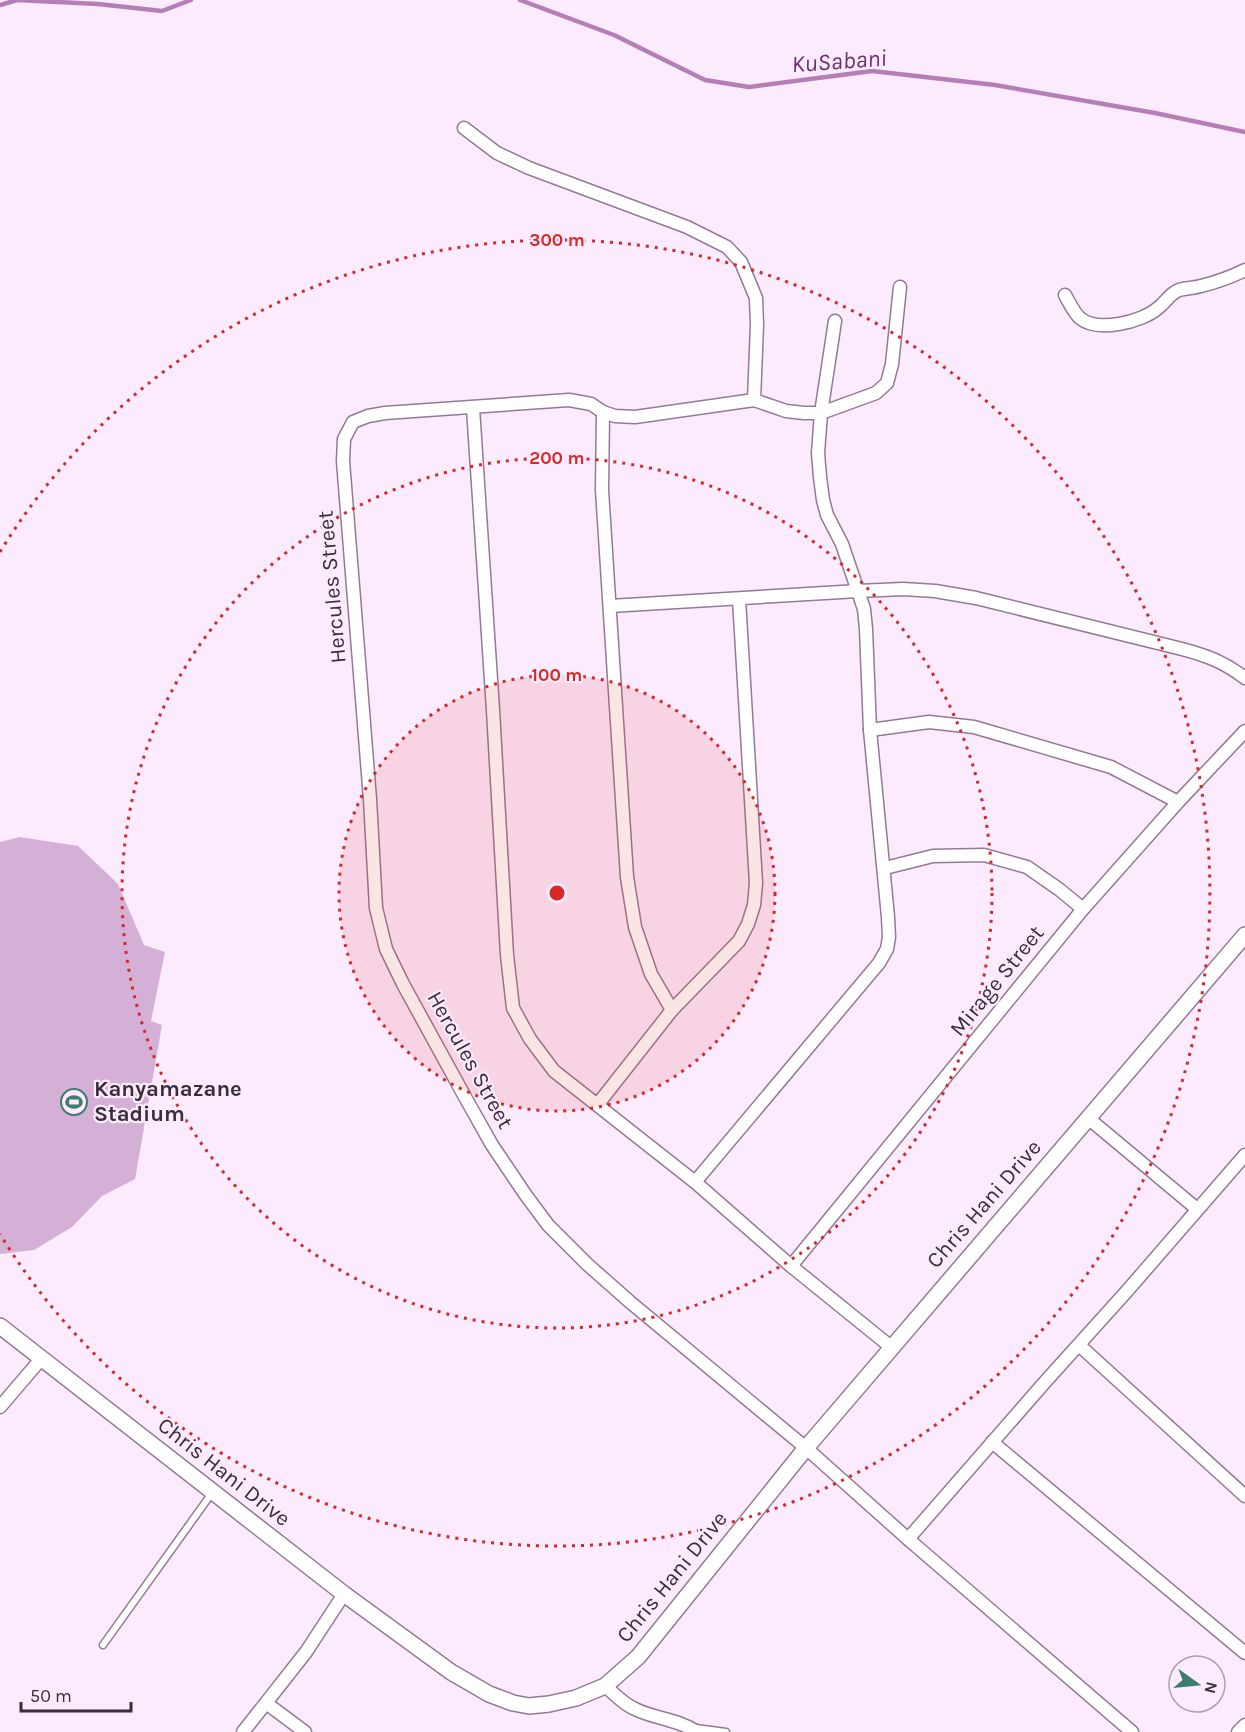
<svg xmlns="http://www.w3.org/2000/svg" width="1245" height="1732" font-family="Karla,sans-serif">
	<style>
		.green { fill: #d4afd6 }
		.lines { fill: none; stroke-linecap: round; stroke-linejoin: round }
		.stream { stroke: #b57eb7; stroke-width: 4.5 }
		.service-casing { stroke: #947a94; stroke-width: 9 }
		.minor-casing { stroke: #947a94; stroke-width: 15 }
		.tertiary-casing { stroke: #947a94; stroke-width: 18 }
		.service { stroke: #fff; stroke-width: 6 }
		.minor { stroke: #fff; stroke-width: 12 }
		.tertiary { stroke: #fff; stroke-width: 15 }
		.ring { fill: none; stroke: #d62828; stroke-width: 3; stroke-dasharray: 3 6 }
		.labels { text-anchor: middle; dominant-baseline: central; stroke-width: 4.5; stroke-linejoin: round; paint-order: stroke }
		.street-label { font-size: 22px; fill: #392e39; stroke: #fcebfd }
		.poi-label { font-size: 22px; font-weight: bold; fill: #392e39; stroke: #fcebfd; text-anchor: start }
		.water-label { font-size: 24px; font-style: italic; fill: #702e75; stroke: #fcebfd }
		.centre { fill: #d62828; stroke: #fcebfd; stroke-width: 3 }
		.ring-label { font-size: 18px; text-anchor: middle; font-weight: bold; fill: #d62828; stroke: #fcebfd; stroke-width: 4.5; stroke-linejoin: round; paint-order: stroke }
	</style>
	<rect width="100%" height="100%" fill="#fcebfd"/>
	<path class="green" d="M20,837L78,846L118,884L144,945L165,952L151,1021L162,1025L135,1179L102,1196L72,1227L34,1250L0,1254V842Z"/>
	<g class="lines">
		<g class="stream">
			<path d="M520,0L614,35L705,80L749,87L872,71L995,85L1155,113L1245,132"/>
			<path d="M0,5L17,0L98,4L162,11L191,0"/>
		</g>
		<defs>
			<g id="service">
				<path d="M103,1645L212,1493"/>
				<path d="M696,1728L726,1732"/>
			</g>
			<g id="minor">
				<path d="M464,128L497,153L529,168L687,227L727,247L741,262L756,298L757,325L754,400"/>
				<path d="M900,287L892,364L887,383L876,393L821,413H804L786,411L754,400L635,417L615,416L603,412L591,404L569,400L385,413L368,416L353,422L344,439L343,461L370,799L376,908L386,949L403,984L465,1097L492,1145L525,1194L548,1225L587,1264L630,1302L806,1448L908,1539L1132,1732"/>
				<path d="M1065,295C1069,302 1074,313 1080,318C1097,333 1142,322 1158,308C1166,302 1169,294 1179,290C1186,288 1194,288 1201,286C1217,282 1231,277 1245,270"/>
				<path d="M473,408L493,710L507,955L513,1008L530,1039L554,1071L695,1182L791,1266L891,1347"/>
				<path d="M603,412L602,490L627,877L635,927L651,974L672,1010"/>
				<path d="M610,606L858,591L903,589L935,591L976,598L1182,649C1208,656 1224,662 1245,678"/>
				<path d="M870,730L929,722L974,727L1111,767L1178,802"/>
				<path d="M885,868L933,856L984,855L1027,867L1060,890L1083,909"/>
				<path d="M598,1104L672,1010L739,941L748,924L754,905L756,883L739,599"/>
				<path d="M1088,1118L1197,1209"/>
				<path d="M695,1182L879,963L887,949L889,937L888,917L870,730L866,629L864,609L842,544L827,515L823,500L820,477L818,453L821,413L835,321"/>
				<path d="M791,1266L1083,909L1178,802L1245,731"/>
				<path d="M1079,1345L1245,1496"/>
				<path d="M0,1407L41,1359"/>
				<path d="M992,1442L1245,1653"/>
				<path d="M908,1539L1045,1382L1127,1291L1245,1155"/>
				<path d="M605,1686C615,1694 623,1704 635,1709C655,1719 678,1719 697,1732"/>
				<path d="M266,1703L305,1732"/>
				<path d="M243,1732L306,1652L344,1594"/>
				<path d="M1238,1732L1245,1725"/>
			</g>
			<path id="tertiary" d="M0,1326L344,1594L451,1672L489,1694L513,1703L529,1706L549,1704L576,1698L605,1686L638,1657L806,1448L1245,935"/>
		</defs>
		<use href="#service" class="service-casing"/>
		<use href="#minor" class="minor-casing"/>
		<use href="#tertiary" class="tertiary-casing"/>
		<use href="#service" class="service"/>
		<use href="#minor" class="minor"/>
		<use href="#tertiary" class="tertiary"/>
	</g>
	<circle cx="557" cy="893" r="218" fill="#d62828" fill-opacity=".12"/>
	<g class="ring">
		<circle cx="557" cy="893" r="218"/>
		<circle cx="557" cy="893" r="435"/>
		<path d="M0 552A653 653 0 1 1 0 1234"/>
	</g>
	<defs>
		<symbol id="stadium-ring" viewBox="-11 -11 22 22"><circle r="9.5" fill="#fcebfd" stroke="#3c7d6d" stroke-width="1.5"/><path d="M0-5a6.5 5 0 1 0 0 10a6.5 5 0 1 0 0-10ZM-3.5-1.8h7v3.6h-7Z" fill="#3c7d6d"/></symbol>
	</defs>
	<g fill-rule="evenodd">
		<use href="#stadium-ring" x="59" y="1087" width="30" height="30"/>
	</g>
	<g class="labels">
		<g class="street-label">
			<text transform="translate(332 587) rotate(-95)">Hercules Street</text>
			<text transform="translate(997 981) rotate(-51)">Mirage Street</text>
			<text transform="translate(470 1060) rotate(61)">Hercules Street</text>
			<text transform="translate(984 1204) rotate(-49)">Chris Hani Drive</text>
			<text transform="translate(224 1472) rotate(38)">Chris Hani Drive</text>
			<text transform="translate(672 1577) rotate(-51)">Chris Hani Drive</text>
		</g>
		<g class="poi-label">
			<text x="94" y="1089">Kanyamazane<tspan x="94" dy="25">Stadium</tspan></text>
		</g>
		<g class="water-label">
			<text transform="translate(839 61) rotate(-4)">KuSabani</text>
		</g>
	</g>
	<circle cx="557" cy="893" r="9" class="centre"/>
	<g class="ring-label">
		<text x="557" y="246">300 m</text>
		<text x="557" y="464">200 m</text>
		<text x="557" y="681">100 m</text>
	</g>
	<g transform="translate(1197 1684) rotate(105)"><circle r="28" fill="#fcebfd" stroke="#ae9faf" stroke-width="1.5"/>
	<path d="M0-4.5L10 22L0 15L-10 22Z" fill="#3c7d6d"/>
	<text y="-9" font-size="16" font-weight="bold" text-anchor="middle" fill="#392e39">N</text>
	</g>
	<path d="M21 1702v9h110v-9" fill="none" stroke="#392e39" stroke-width="3"/>
	<text x="30" y="1702" font-size="18" fill="#392e39" stroke="#fcebfd" stroke-width="4.5" paint-order="stroke">50 m</text>
</svg>
